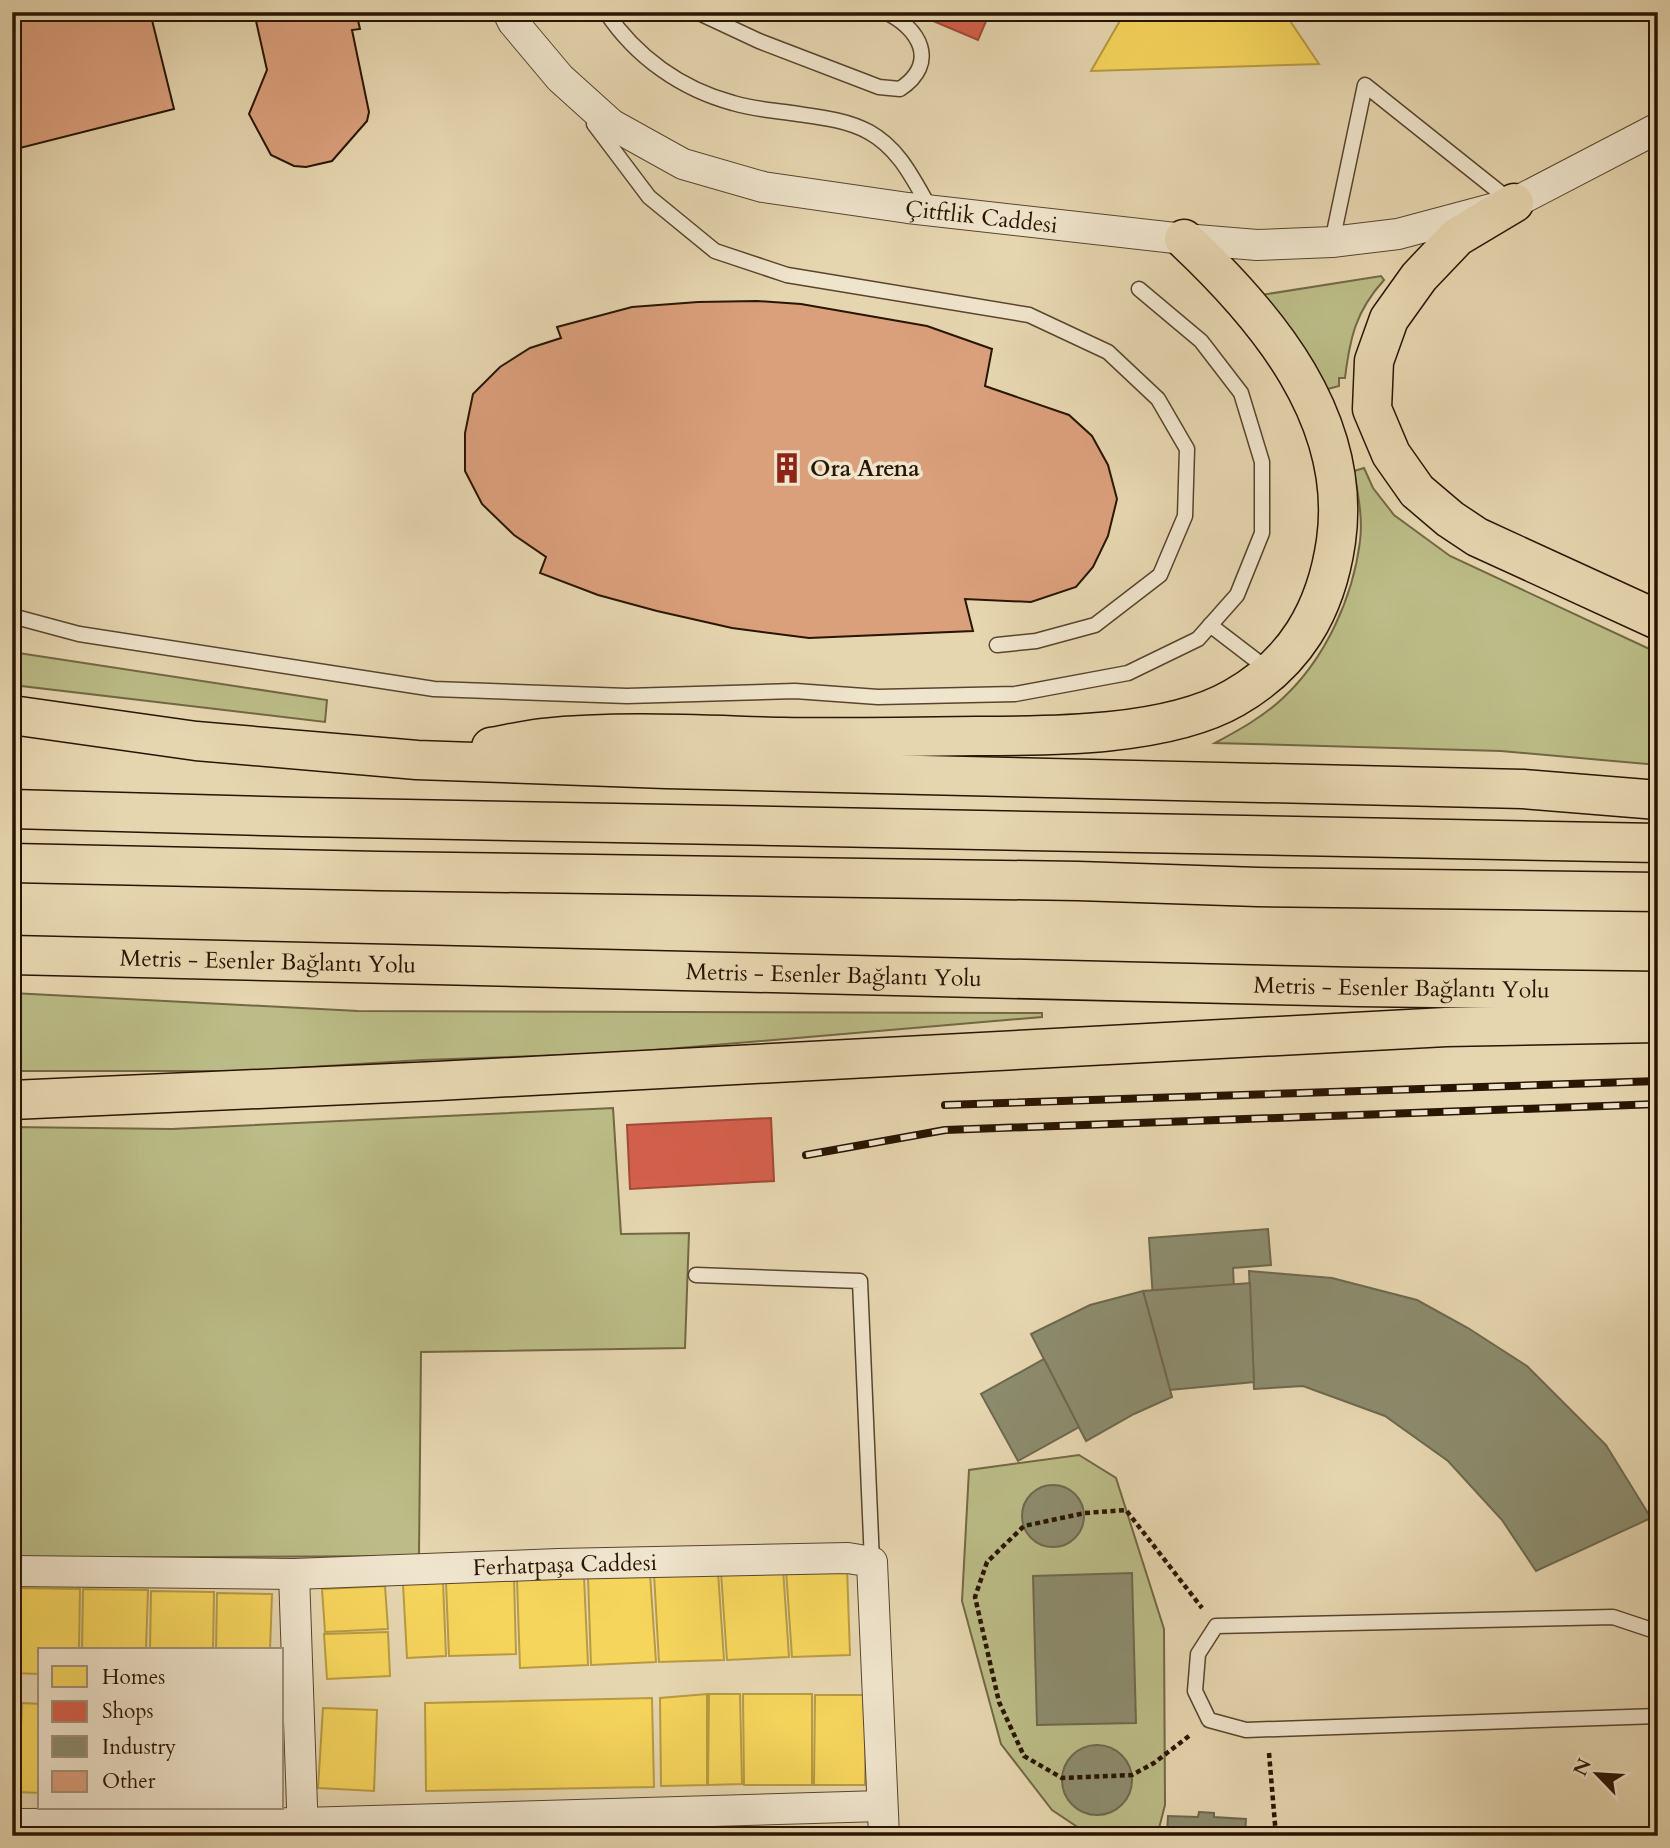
<svg xmlns="http://www.w3.org/2000/svg" width="1670" height="1848" font-family="Cardo,serif">
	<style>
		.green { fill: #bbbc87; stroke: #726844; stroke-width: 2 }
		.homes { fill: #f6d55c; stroke: #b89b40; stroke-width: 2 }
		.shops { fill: #d6604d; stroke: #a24a36; stroke-width: 2 }
		.industry { fill: #8c8c6e; stroke: #6e684d; stroke-width: 2 }
		.building { fill: #da9f7b; stroke: #291500; stroke-width: 2 }
		.lines { fill: none; stroke-linecap: round; stroke-linejoin: round }
		.service-casing { stroke: #58452c; stroke-width: 17 }
		.minor-casing { stroke: #58452c; stroke-width: 32 }
		.trunk-casing { stroke: #291500; stroke-width: 41 }
		.path { stroke: #291500; stroke-width: 4.5; stroke-dasharray: 5 3.5; stroke-linecap: butt }
		.service { stroke: #efe4cc; stroke-width: 14 }
		.minor { stroke: #efe4cc; stroke-width: 30 }
		.trunk { stroke: #e6d6b0; stroke-width: 38 }
		.rail-casing { stroke: #291500; stroke-width: 8 }
		.rail { stroke: #efe4cc; stroke-width: 5; stroke-dasharray: 16; stroke-linecap: butt }
		.labels { text-anchor: middle; dominant-baseline: central; stroke-width: 7; stroke-linejoin: round; paint-order: stroke }
		.street-label { font-size: 23px; fill: #291500; stroke: #efe4cc }
		.poi-label { font-size: 23px; font-weight: bold; fill: #291500; stroke: #efe4cc; text-anchor: start }
	</style>
	<rect width="100%" height="100%" fill="#e6d6b0"/>
	<filter id="stains"><feTurbulence type="fractalNoise" baseFrequency=".00286" numOctaves="4"/><feColorMatrix values="0 0 0 0 .2 0 0 0 0 .09 0 0 0 0 .02 0 0 0 .5 -.17"/></filter>
	<radialGradient id="worn" r=".72"><stop offset=".6" stop-color="#630" stop-opacity="0"/><stop offset="1" stop-color="#630" stop-opacity=".3"/></radialGradient>
	<g class="green">
		<path d="M1381,276L1384,280C1356,311 1350,337 1345,378H1339V386L1324,390L1255,296Z"/>
		<path d="M1364,468L1373,488L1394,515L1450,556L1658,653V765L1501,751L1215,743C1239,730 1263,717 1283,698C1325,659 1353,598 1360,541C1363,518 1358,494 1354,471Z"/>
		<path d="M12,652L327,700L325,722L13,685Z"/>
		<path d="M12,993L358,1011L1042,1013V1017L620,1053L422,1060L248,1071H12Z"/>
		<path d="M613,1108L621,1234L689,1233L685,1348L421,1352L419,1556L12,1558V1127L172,1129Z"/>
		<path d="M1079,1455L1116,1478L1164,1629L1165,1805L1157,1836H1091L1052,1810L1001,1744L962,1601L969,1470Z"/>
	</g>
	<g class="homes">
		<path d="M1125,12H1284L1319,64L1091,71Z"/>
		<path d="M847,1567L850,1655L792,1657L786,1570Z"/>
		<path d="M783,1569L789,1657L727,1660L721,1572Z"/>
		<path d="M718,1572L724,1660L659,1662L654,1574Z"/>
		<path d="M650,1574L656,1662L591,1665L588,1577Z"/>
		<path d="M584,1577L588,1665L520,1668L517,1580Z"/>
		<path d="M514,1579L516,1654L449,1656L446,1582Z"/>
		<path d="M443,1582L446,1656L407,1658L403,1584Z"/>
		<path d="M385,1586L388,1629L325,1632L322,1589Z"/>
		<path d="M14,1588L80,1589L79,1650H40V1674L12,1673Z"/>
		<path d="M83,1589L148,1590L146,1650H82Z"/>
		<path d="M151,1591L214,1592L213,1650H150Z"/>
		<path d="M217,1593L272,1594L270,1650H216Z"/>
		<path d="M388,1632L390,1676L327,1679L324,1634Z"/>
		<path d="M707,1694V1785L661,1786L660,1698Z"/>
		<path d="M709,1694H740L742,1784L708,1785Z"/>
		<path d="M743,1694H812V1785H744Z"/>
		<path d="M815,1695H866L865,1785H814Z"/>
		<path d="M652,1698L654,1787L426,1791L425,1703Z"/>
		<path d="M12,1703H19L15,1792H12Z"/>
		<path d="M22,1703L40,1704V1793L18,1792Z"/>
		<path d="M323,1708L377,1710L374,1791L318,1788Z"/>
	</g>
	<g class="shops">
		<path d="M912,12H990L978,40Z"/>
		<path d="M771,1118L774,1181L630,1189L627,1125Z"/>
	</g>
	<g class="industry">
		<path d="M1268,1229L1271,1265L1233,1268L1235,1309L1210,1311L1208,1295L1153,1299L1149,1238Z"/>
		<path d="M1249,1271L1332,1278L1417,1300L1468,1328L1527,1366L1606,1445L1651,1518L1536,1571L1502,1520L1448,1461L1385,1416L1303,1386L1254,1389Z"/>
		<path d="M1250,1283L1254,1382L1170,1390L1143,1291Z"/>
		<path d="M1143,1291L1172,1397L1134,1414L1086,1441L1031,1334L1090,1305Z"/>
		<path d="M1044,1359L1079,1427L1018,1461L981,1394Z"/>
		<circle cx="1053" cy="1516" r="31"/>
		<path d="M1132,1573L1136,1723L1037,1725L1033,1576Z"/>
		<circle cx="1097" cy="1780" r="35"/>
		<path d="M1199,1812L1214,1813V1817L1246,1819L1245,1835L1250,1836H1161V1832L1167,1833L1168,1816L1198,1817Z"/>
	</g>
	<g class="building">
		<path d="M12,12H150L174,109L12,150Z"/>
		<path d="M254,12H356L360,29L352,30L369,112L367,121L332,161L306,167L294,166L271,155L249,114L267,70Z"/>
		<path d="M757,301L801,304L927,326L992,349L985,386L1069,415L1092,436L1108,465L1117,499L1108,536L1093,567L1076,587L1031,602L965,599L973,631L809,638L732,628L657,611L598,595L540,573L546,557L514,535L482,504L465,471V433L473,394L500,367L530,348L561,338L557,327L632,307L698,302Z"/>
	</g>
	<g class="lines">
		<defs>
			<g id="service">
				<path d="M606,12C636,57 681,89 733,103C752,109 772,110 791,113C817,117 845,119 869,132C900,149 914,181 931,210"/>
				<path d="M697,12L759,41L879,87L900,89C939,63 920,28 885,12"/>
				<path d="M594,124L649,197L715,251L787,275L1029,315L1108,352L1158,399L1187,449L1185,516L1160,575L1095,625L1036,641L997,645"/>
				<path d="M1332,242L1365,85L1513,203"/>
				<path d="M12,616L79,634L434,689L627,696L795,691L878,697L1015,694L1128,673L1198,639L1237,595L1262,533V462L1241,393L1201,341L1139,289"/>
				<path d="M1210,625L1270,671"/>
				<path d="M696,1275L860,1281L872,1562"/>
				<path d="M1658,1632L1613,1617L1216,1626L1198,1654L1195,1691L1209,1720L1246,1730L1658,1716"/>
			</g>
			<g id="minor">
				<path id="s1" d="M508,12L513,22L560,78L611,124L683,164L763,187L908,208L1184,239L1257,245L1332,242L1398,234L1514,203L1658,128"/>
				<path id="s2" d="M12,1571L294,1574L558,1564L848,1558L872,1562L884,1836"/>
				<path d="M294,1574L303,1836"/>
				<path d="M12,1824L302,1823L882,1806"/>
			</g>
			<g id="trunk">
				<path d="M1514,203L1457,237L1419,277L1389,319L1374,361L1372,409L1391,454L1417,491L1450,519L1477,537L1658,620"/>
				<path d="M12,715L196,741L417,760L666,769L1523,789L1658,800"/>
				<path d="M491,747C508,744 525,740 542,738C622,730 703,735 783,737C848,738 913,737 979,736C1053,736 1168,736 1234,698C1295,663 1326,611 1336,541C1353,419 1267,317 1184,239"/>
				<path d="M12,809L302,817L1658,843"/>
				<path d="M12,863L379,871L1078,881L1258,887L1658,892"/>
				<path id="s3" d="M12,955L1358,987L1658,991"/>
				<path d="M12,1100L437,1081L1446,1027L1658,1023"/>
			</g>
		</defs>
		<use href="#service" class="service-casing"/>
		<use href="#minor" class="minor-casing"/>
		<use href="#trunk" class="trunk-casing"/>
		<g class="path">
			<path d="M1189,1736L1154,1763L1132,1775L1062,1778L1024,1756L999,1702L975,1597L987,1562L1024,1526L1085,1513L1126,1510L1202,1608"/>
			<path d="M1269,1753L1276,1836"/>
		</g>
		<use href="#service" class="service"/>
		<use href="#minor" class="minor"/>
		<use href="#trunk" class="trunk"/>
		<defs>
			<g id="rail">
				<path d="M945,1105L1658,1081"/>
				<path d="M806,1155L945,1130L1658,1104"/>
			</g>
		</defs>
		<use href="#rail" class="rail-casing"/>
		<use href="#rail" class="rail"/>
	</g>
	<defs>
		<symbol id="building-bare" viewBox="-9 -9 18 18"><path d="M-4-6H4V6H1V3H-1V6H-4ZM-2.5-4.3h1.7v1.8h-1.7ZM.8-4.3h1.7v1.8H.8ZM-2.5-1h1.7V.8h-1.7ZM.8-1h1.7V.8H.8Z" fill="#8f2418" stroke="#efe4cc" stroke-width="2.5" paint-order="stroke"/></symbol>
	</defs>
	<g fill-rule="evenodd">
		<use href="#building-bare" x="765" y="446" width="44" height="44"/>
	</g>
	<g class="labels">
		<g class="street-label">
			<text stroke="none"><textPath href="#s1" startOffset="539">Çitftlik Caddesi</textPath></text>
			<text stroke="none"><textPath href="#s3" startOffset="256">Metris - Esenler Bağlantı Yolu</textPath></text>
			<text stroke="none"><textPath href="#s3" startOffset="822">Metris - Esenler Bağlantı Yolu</textPath></text>
			<text stroke="none"><textPath href="#s3" startOffset="1390">Metris - Esenler Bağlantı Yolu</textPath></text>
			<text stroke="none"><textPath href="#s2" startOffset="553">Ferhatpaşa Caddesi</textPath></text>
		</g>
		<g class="poi-label">
			<text x="810" y="468">Ora Arena</text>
		</g>
	</g>
	<rect width="1670" height="1848" fill="none" stroke="#e6d6b0" stroke-width="42"/>
	<rect x="14" y="14" width="1642" height="1820" fill="none" stroke="#291500" stroke-width="3.5"/>
	<rect x="21" y="21" width="1628" height="1806" fill="none" stroke="#291500" stroke-width="2"/>
	<rect x="38" y="1648" width="245" height="161" fill="#efe4cc" stroke="#a0917a" stroke-width="2"/>
	<rect x="52" y="1666" width="35" height="21" fill="#f6d55c" stroke="#a0917a" stroke-width="2"/>
	<text x="102" y="1684" font-size="21" fill="#291500">Homes</text>
	<rect x="52" y="1701" width="35" height="21" fill="#d6604d" stroke="#a0917a" stroke-width="2"/>
	<text x="102" y="1718" font-size="21" fill="#291500">Shops</text>
	<rect x="52" y="1736" width="35" height="21" fill="#8c8c6e" stroke="#a0917a" stroke-width="2"/>
	<text x="102" y="1754" font-size="21" fill="#291500">Industry</text>
	<rect x="52" y="1771" width="35" height="21" fill="#da9f7b" stroke="#a0917a" stroke-width="2"/>
	<text x="102" y="1788" font-size="21" fill="#291500">Other</text>
	<g transform="translate(1597 1774) rotate(295)" stroke="#efe4cc" stroke-width="5" paint-order="stroke">
	<path d="M0-5L12 26L0 18L-12 26Z" fill="#291500"/>
	<text y="-10" font-size="19" font-weight="bold" text-anchor="middle" fill="#291500">N</text>
	</g>
	<rect width="100%" height="100%" filter="url(#stains)"/>
	<rect width="100%" height="100%" fill="url(#worn)"/>
</svg>
